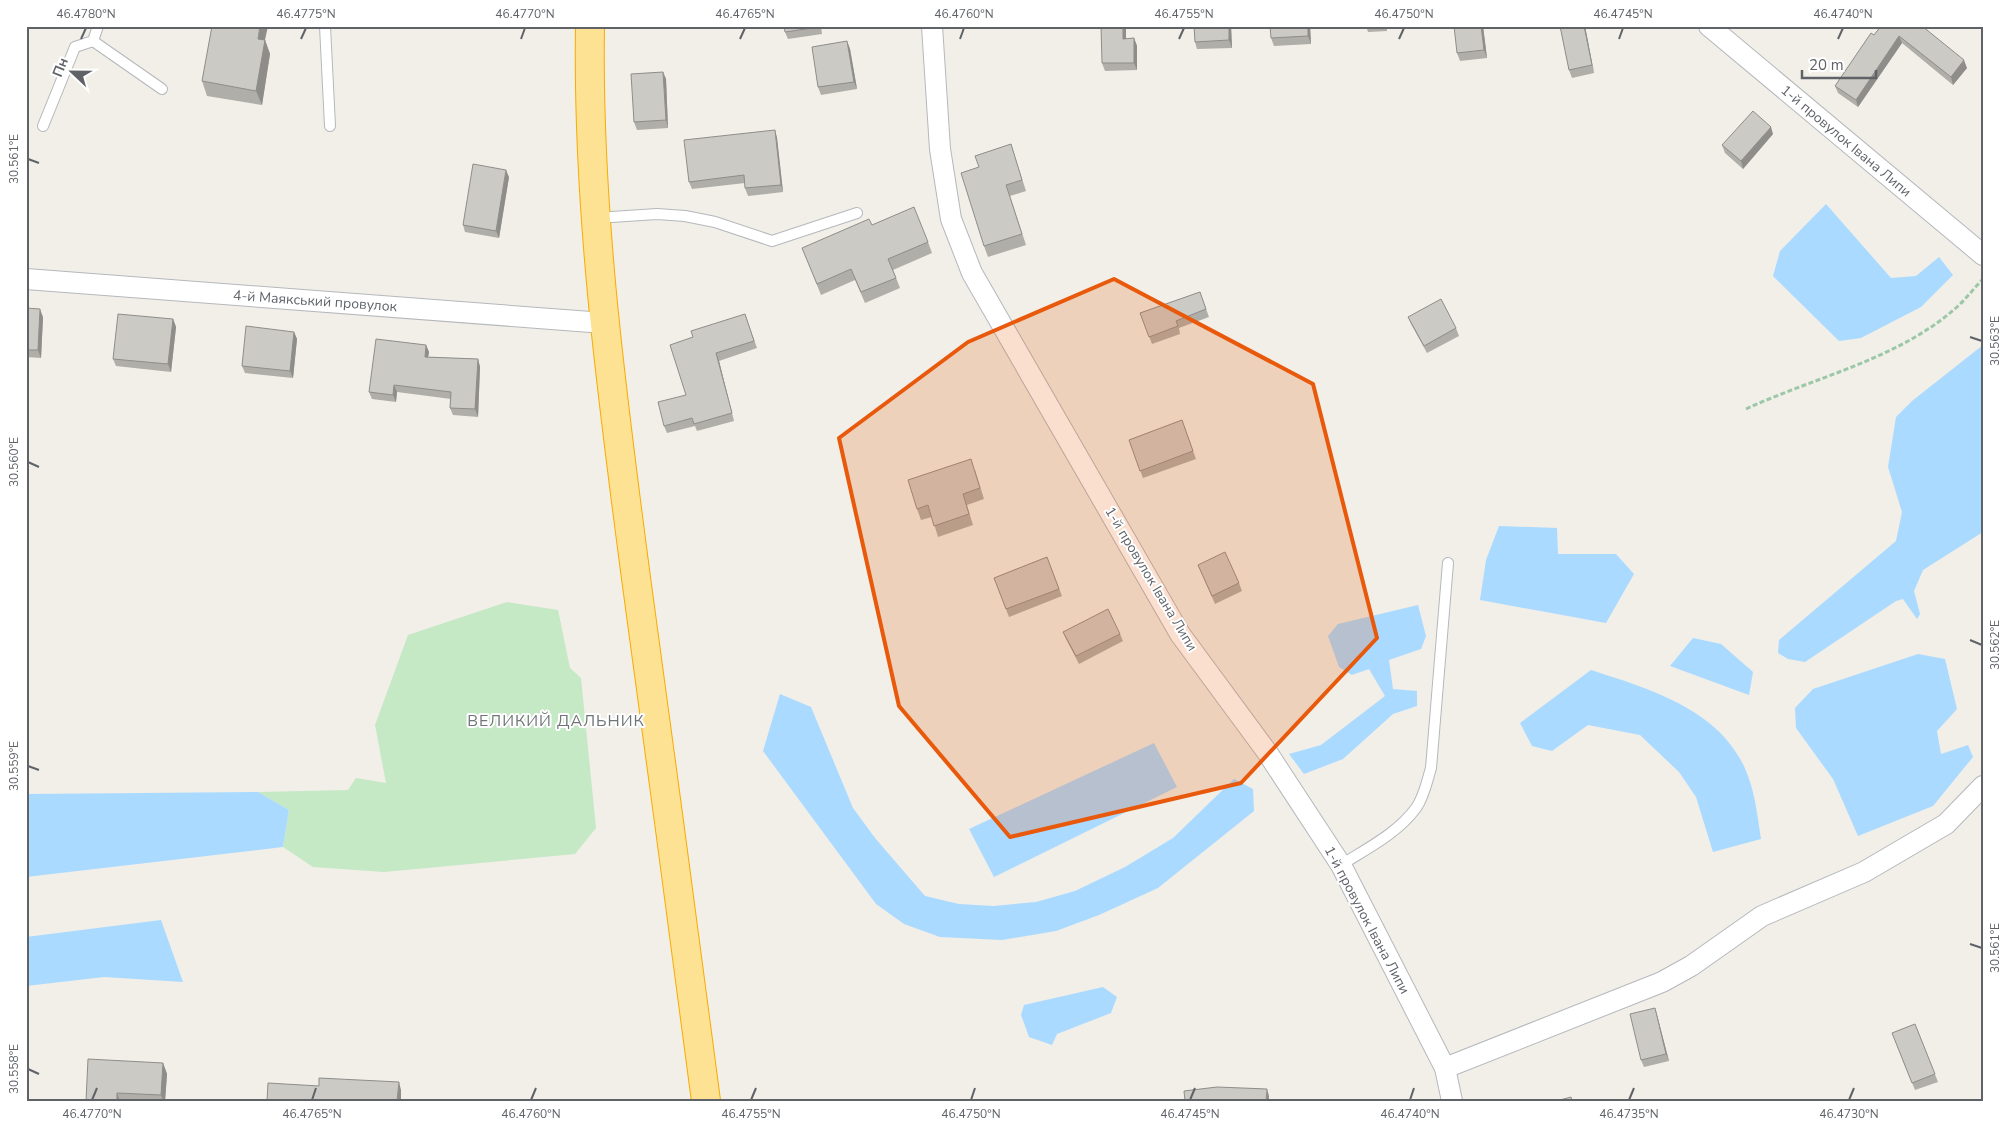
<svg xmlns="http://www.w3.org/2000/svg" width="2009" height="1127" font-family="'Nunito Sans',sans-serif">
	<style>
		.green { fill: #c5e8c5 }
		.water { fill: #aadaff }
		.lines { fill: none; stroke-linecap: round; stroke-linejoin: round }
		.lane-casing { stroke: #b5b8bc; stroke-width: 12 }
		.street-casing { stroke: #b5b8bc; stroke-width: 22 }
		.highway-casing { stroke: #f9ab00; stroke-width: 30 }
		.path { stroke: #9cc7a9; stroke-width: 3; stroke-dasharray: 5 2.5; stroke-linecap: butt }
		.lane { stroke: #fff; stroke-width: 10 }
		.street { stroke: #fff; stroke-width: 20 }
		.highway { stroke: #fde293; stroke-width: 28 }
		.wall { fill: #afaea9 }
		.shaded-wall { fill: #8f8d8a }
		.building { fill: #cccac5; stroke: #8f8d8a }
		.marked { fill: #e8590c; fill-opacity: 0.2; stroke: #e8590c; stroke-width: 4; stroke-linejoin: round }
		.ticks { fill: none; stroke: #5f6368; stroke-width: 2 }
		.labels { text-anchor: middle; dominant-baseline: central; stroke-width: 4; stroke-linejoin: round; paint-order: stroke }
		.street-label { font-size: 14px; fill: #5f6368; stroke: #fff }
		.quarter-label { font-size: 16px; letter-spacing: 1px; fill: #70757a; stroke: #fff }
		.neatline { fill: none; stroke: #5f6368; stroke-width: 2 }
		.ticks-label { font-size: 12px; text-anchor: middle; fill: #5f6368 }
	</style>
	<rect width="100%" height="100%" fill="#f1efe8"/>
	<path class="green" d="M507,602L558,610L570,668L581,678L596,828L575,854L384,872L313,867L283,847L289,810L258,792L348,790L356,778L386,783L375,725L408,635Z"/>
	<g class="water">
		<path d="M1826,204L1891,278L1916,276L1939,257L1953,275L1921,307L1861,338L1839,341L1773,276L1780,251Z"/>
		<path d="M1983,345V532L1923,570L1914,591L1920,614L1917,619L1903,599L1896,601L1805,662L1788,659L1778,653L1779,640L1896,541L1902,512L1888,467L1896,417L1912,401Z"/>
		<path d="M1499,526L1557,528L1558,554H1616L1634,574L1606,623L1480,600L1486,560Z"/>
		<path d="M1418,605L1426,636L1421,649L1389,660L1393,689L1417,691V706L1393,714L1343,759L1304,774L1289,754L1321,745L1385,696L1369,669L1352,675L1339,667L1328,636L1338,624Z"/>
		<path d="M1693,638L1721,644L1753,672L1749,695L1670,666Z"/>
		<path d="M1918,654L1945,659L1957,709L1937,731L1941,754L1968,745L1973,757L1933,806L1858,836L1833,779L1796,728L1795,708L1813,689Z"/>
		<path d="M1591,670C1653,690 1729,712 1750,782C1756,800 1758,820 1761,839L1713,852L1696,797L1679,772L1640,735L1588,725L1552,751L1532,746L1520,723Z"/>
		<path d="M780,694L811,707L853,808L875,838L925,896L959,904L993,906L1036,902L1075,891L1125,867L1173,838L1234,779L1253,789L1254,811L1158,888L1099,915L1056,931L1002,940L940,937L904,924L876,904L763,751Z"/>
		<path d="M1154,743L1177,787L994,877L969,829Z"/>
		<path d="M258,792L289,810L283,847L26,877V794Z"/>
		<path d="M161,920L183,982L104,977L26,986V937Z"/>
		<path d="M1103,987L1117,997L1111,1013L1057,1034L1052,1045L1029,1037L1021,1015L1024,1005Z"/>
	</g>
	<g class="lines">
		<defs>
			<g id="lane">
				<path d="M325,26L330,126"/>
				<path d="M93,41L162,89"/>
				<path d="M43,126L75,47L93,41L98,26"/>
				<path d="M596,218L657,214L685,216L715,222L772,241L857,213"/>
				<path d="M1341,865C1366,849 1398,833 1416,808C1424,797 1427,781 1431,768L1448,563"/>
			</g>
			<g id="street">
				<path d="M932,26L940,149L951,219L972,273L1180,634L1267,752L1341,865L1445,1068L1452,1101"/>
				<path d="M1709,26L1983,255"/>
				<path d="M26,279L604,323"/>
				<path d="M1445,1068L1662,982L1691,966L1762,916L1864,872L1946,824L1983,786"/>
			</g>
			<path id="highway" d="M590,26C587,211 612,395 636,578C660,752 683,927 706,1101"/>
		</defs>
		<use href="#lane" class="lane-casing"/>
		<use href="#street" class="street-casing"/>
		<use href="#highway" class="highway-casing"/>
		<path class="path" d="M1746,409C1815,377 1899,359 1957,307C1966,299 1974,288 1983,279"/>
		<use href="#lane" class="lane"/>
		<use href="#street" class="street"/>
		<use href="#highway" class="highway"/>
	</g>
	<g class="wall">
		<path d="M821,26L822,34L788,39L785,32Z"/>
		<path d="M1194,26H1231L1232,48L1197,49L1195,42Z"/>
		<path d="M1310,26L1311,44L1274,46L1271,38Z"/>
		<path d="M1366,26H1387V31L1368,32Z"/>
		<path d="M1483,26L1487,58L1460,61L1457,53Z"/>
		<path d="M1560,26H1585L1594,73L1572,78L1569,70Z"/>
		<path d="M1881,26L1967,68L1953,85L1902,43L1858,107L1838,93L1835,86Z"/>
		<path d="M1126,29V39L1134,38L1137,46V70L1105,71L1102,63Z"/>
		<path d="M265,40L270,54L262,105L207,96L202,81Z"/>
		<path d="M847,41L850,49L857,89L821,95L818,87Z"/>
		<path d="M663,72L666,79L668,128L637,130L634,122Z"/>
		<path d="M775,130L777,138L783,192L748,196L745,188V183L692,189L689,182Z"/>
		<path d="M1773,134L1743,169L1725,153L1722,145Z"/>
		<path d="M1011,144L1026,191L1010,196L1026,245L988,257L984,246L979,167Z"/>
		<path d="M509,177L499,238L465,232L463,225Z"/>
		<path d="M872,225L928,242L932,253L893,270L900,288L865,303L855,280L821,295L802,248Z"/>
		<path d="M1200,292L1209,317L1179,328L1180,334L1152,344L1140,313Z"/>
		<path d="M26,308L43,317L41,358L26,357Z"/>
		<path d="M745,314L757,348L719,361L734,421L697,431L695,426L667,433L664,426L686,395L693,337Z"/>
		<path d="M1408,317L1456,328L1459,336L1427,353L1411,324Z"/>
		<path d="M173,319L176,327L171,372L116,366L113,359Z"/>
		<path d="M294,332L297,339L293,378L245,373L242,366Z"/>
		<path d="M426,345L429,352L428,357L478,359L480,367L478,417L453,415L450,408L451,399L397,392L396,402L372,399L369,392Z"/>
		<path d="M1182,420L1196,459L1143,478L1129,440Z"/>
		<path d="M975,470L984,499L967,505L973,525L938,537L932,517L921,520L917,509Z"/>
		<path d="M1047,557L1062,596L1009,617L994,578Z"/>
		<path d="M1198,565L1239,583L1242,591L1215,604Z"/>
		<path d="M1063,632L1120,634L1123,641L1079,664L1066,639Z"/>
		<path d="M1655,1008L1657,1015L1669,1061L1644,1067L1641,1060Z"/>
		<path d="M1915,1024L1938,1082L1915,1090L1892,1033Z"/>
		<path d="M163,1063L167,1074L165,1101H86Z"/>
	</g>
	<g class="shaded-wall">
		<path d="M260,26H268L265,40L270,54L262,105L256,91L258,39Z"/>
		<path d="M1123,26H1125L1126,29V46L1123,39Z"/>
		<path d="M1229,26H1231L1232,48L1229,40Z"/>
		<path d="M1308,26H1310L1311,44L1308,36Z"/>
		<path d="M1481,26H1483L1487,58L1484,50Z"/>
		<path d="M1584,26H1585L1594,73L1592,65Z"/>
		<path d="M1899,36L1902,43L1858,107L1856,100Z"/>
		<path d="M1134,38L1137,46V70L1134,63Z"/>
		<path d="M847,41L850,49L857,89L854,82Z"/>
		<path d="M1964,60L1967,68L1953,85L1951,77Z"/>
		<path d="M663,72L666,79L668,128L666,120Z"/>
		<path d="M1771,127L1773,134L1743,169L1741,161Z"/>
		<path d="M775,130L777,138L783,192L781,185Z"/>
		<path d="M506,170L509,177L499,238L496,231Z"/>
		<path d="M40,309L43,317L41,358L38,350Z"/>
		<path d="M173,319L176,327L171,372L168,364Z"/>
		<path d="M294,332L297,339L293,378L290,371Z"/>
		<path d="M426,345L429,352L427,364L425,357Z"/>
		<path d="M716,353L719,361L734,421L732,413Z"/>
		<path d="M478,359L480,367L478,417L475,409Z"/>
		<path d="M394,385L397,392L396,402L393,395Z"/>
		<path d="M1655,1008L1657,1015L1669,1061L1666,1054Z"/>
		<path d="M163,1063L167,1074L165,1101H163L161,1095Z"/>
		<path d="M399,1082L401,1090V1101H397Z"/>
		<path d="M1267,1089L1269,1096V1101H1266Z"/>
		<path d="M117,1093L120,1101H117Z"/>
	</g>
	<g class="building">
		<path d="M212,26H260L258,39L265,40L256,91L202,81Z"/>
		<path d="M784,26H819V27L785,32Z"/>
		<path d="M1101,26H1123V39L1134,38V63H1102Z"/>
		<path d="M1194,26H1229V40L1195,42Z"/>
		<path d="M1270,26H1308V36L1271,38Z"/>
		<path d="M1454,26H1481L1484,50L1457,53Z"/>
		<path d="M1560,26H1584L1592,65L1569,70Z"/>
		<path d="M1881,26H1922L1964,60L1951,77L1899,36L1856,100L1835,86L1871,33L1874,35Z"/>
		<path d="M847,41L854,82L818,87L812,47Z"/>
		<path d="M663,72L666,120L634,122L631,74Z"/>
		<path d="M1753,111L1771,127L1741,161L1722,145Z"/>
		<path d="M775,130L781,185L745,188L744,175L689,182L684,140Z"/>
		<path d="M1011,144L1022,180L1006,185L1022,234L984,246L961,173L979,167L975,156Z"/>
		<path d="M473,164L506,170L496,231L463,225Z"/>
		<path d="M914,207L928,242L888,259L896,278L861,292L851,269L817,284L802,248L869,219L872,225Z"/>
		<path d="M1200,292L1206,309L1176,321L1178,326L1149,337L1140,313Z"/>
		<path d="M1441,299L1456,328L1424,346L1408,317Z"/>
		<path d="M26,308L40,309L38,350H26Z"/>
		<path d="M118,314L173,319L168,364L113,359Z"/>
		<path d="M745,314L754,341L716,353L732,413L694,424L692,418L664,426L658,402L686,395L670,345L693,337L691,331Z"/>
		<path d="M246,326L294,332L290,371L242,366Z"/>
		<path d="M376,339L426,345L425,357L478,359L475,409L450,408L451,392L394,385L393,395L369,392Z"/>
		<path d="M1182,420L1193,451L1140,471L1129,440Z"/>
		<path d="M971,459L980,488L963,494L969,514L934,526L928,505L917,509L908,480Z"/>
		<path d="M1225,552L1239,583L1212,596L1198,565Z"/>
		<path d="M1047,557L1059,589L1006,609L994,578Z"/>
		<path d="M1108,609L1120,634L1076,656L1063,632Z"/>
		<path d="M1655,1008L1666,1054L1641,1060L1630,1014Z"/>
		<path d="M1915,1024L1935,1074L1912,1083L1892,1033Z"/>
		<path d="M88,1059L163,1063L161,1095L117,1093V1101H86Z"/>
		<path d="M319,1078L399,1082L397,1101H267L268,1083L319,1086Z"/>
		<path d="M1217,1087L1267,1089L1266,1101H1185L1184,1091Z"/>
		<path d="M1571,1097L1572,1101H1556Z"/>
	</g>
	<path class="marked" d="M1114,279L1313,384L1377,638L1241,783L1010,837L899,706L839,438L968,342Z"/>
	<path class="ticks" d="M81,39L86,28M301,39L306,28M521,39L525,28M740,39L745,28M960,39L964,28M1179,39L1184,28M1399,39L1404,28M1619,39L1623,28M1838,39L1843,28M28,159L39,163M1970,337L1982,341M28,462L39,467M1970,640L1982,645M28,766L39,770M1970,944L1982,948M28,1069L39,1074M92,1100L97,1088M312,1100L316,1088M531,1100L536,1088M751,1100L756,1088M971,1100L975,1088M1190,1100L1195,1088M1410,1100L1414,1088M1629,1100L1634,1088M1849,1100L1854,1088"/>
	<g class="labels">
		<g class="street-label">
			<text transform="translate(1846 141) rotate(40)">1-й провулок Івана Липи</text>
			<text transform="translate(315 301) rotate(4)">4-й Маякський провулок</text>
			<text transform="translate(1151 579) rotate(59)">1-й провулок Івана Липи</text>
			<text transform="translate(1367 920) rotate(62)">1-й провулок Івана Липи</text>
		</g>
		<g class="quarter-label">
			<text x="556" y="721">ВЕЛИКИЙ ДАЛЬНИК</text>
		</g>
	</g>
	<rect width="2009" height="1127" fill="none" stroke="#ffffff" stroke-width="55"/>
	<g transform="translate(72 72) rotate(292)" stroke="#ffffff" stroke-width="4" paint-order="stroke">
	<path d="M0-4L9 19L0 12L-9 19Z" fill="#5f6368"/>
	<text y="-8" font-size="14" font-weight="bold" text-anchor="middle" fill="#5f6368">Пн</text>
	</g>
	<path d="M1802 70v8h74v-8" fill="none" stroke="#5f6368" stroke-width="2.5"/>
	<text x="1809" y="70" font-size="15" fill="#5f6368" stroke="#ffffff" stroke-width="4" paint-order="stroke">20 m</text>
	<rect x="28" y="28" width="1954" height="1072" class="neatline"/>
	<g class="ticks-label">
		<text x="86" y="18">46.4780°N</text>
		<text x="306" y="18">46.4775°N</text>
		<text x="525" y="18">46.4770°N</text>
		<text x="745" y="18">46.4765°N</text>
		<text x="964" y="18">46.4760°N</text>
		<text x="1184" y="18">46.4755°N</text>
		<text x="1404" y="18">46.4750°N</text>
		<text x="1623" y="18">46.4745°N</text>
		<text x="1843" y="18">46.4740°N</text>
		<text transform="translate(14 159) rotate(-90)" y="4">30.561°E</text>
		<text transform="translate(1995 341) rotate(-90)" y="4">30.563°E</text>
		<text transform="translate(14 462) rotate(-90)" y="4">30.560°E</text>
		<text transform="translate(1995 645) rotate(-90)" y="4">30.562°E</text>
		<text transform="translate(14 766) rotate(-90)" y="4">30.559°E</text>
		<text transform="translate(1995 948) rotate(-90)" y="4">30.561°E</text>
		<text transform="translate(14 1069) rotate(-90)" y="4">30.558°E</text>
		<text x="92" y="1118">46.4770°N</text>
		<text x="312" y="1118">46.4765°N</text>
		<text x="531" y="1118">46.4760°N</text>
		<text x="751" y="1118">46.4755°N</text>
		<text x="971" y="1118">46.4750°N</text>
		<text x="1190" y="1118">46.4745°N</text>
		<text x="1410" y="1118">46.4740°N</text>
		<text x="1629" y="1118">46.4735°N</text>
		<text x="1849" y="1118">46.4730°N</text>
	</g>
</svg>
